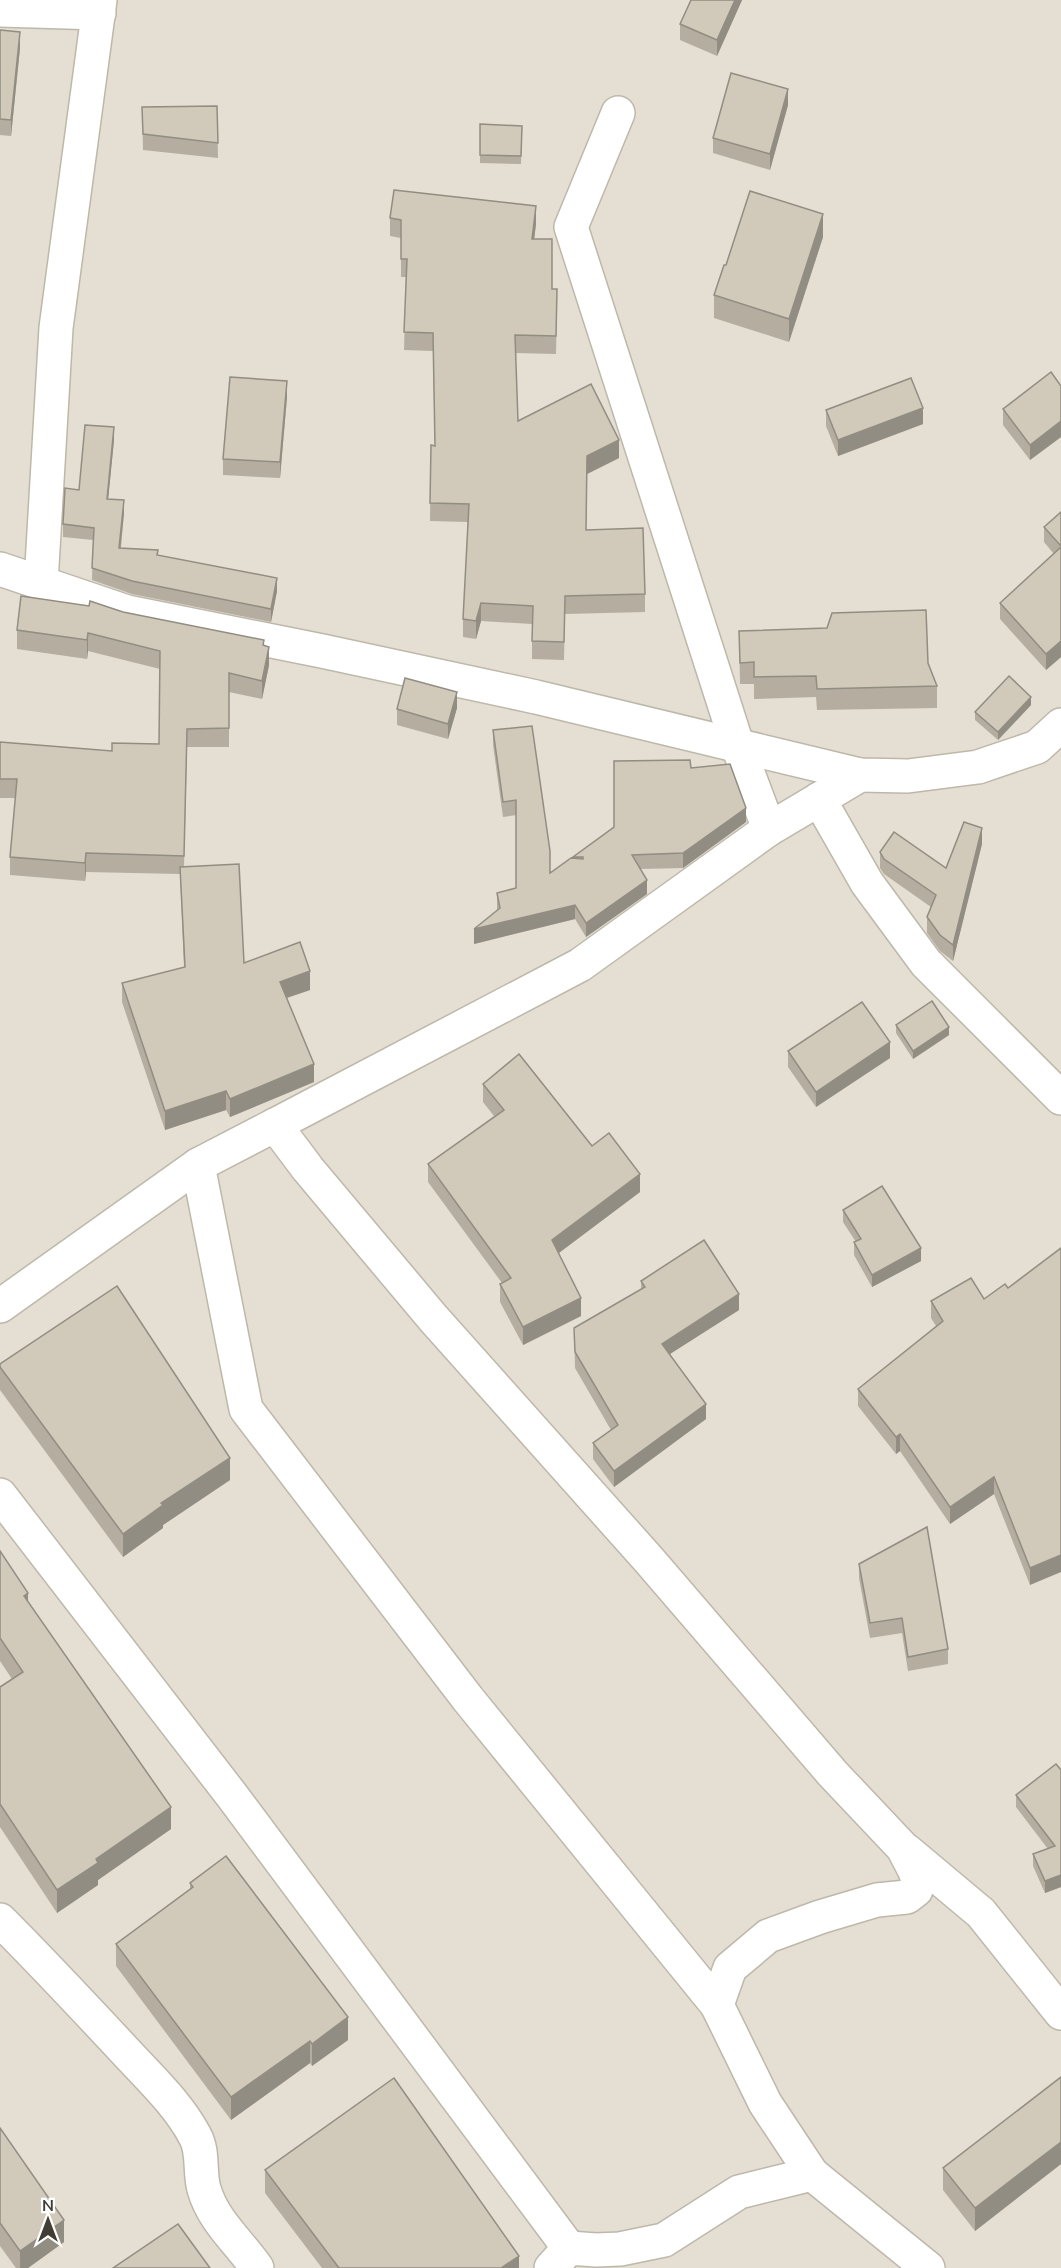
<svg xmlns="http://www.w3.org/2000/svg" width="1061" height="2268" font-family="'Nunito Sans',sans-serif">
	<style>
		.residential { fill: #e4dfd2 }
		.lines { fill: none; stroke-linecap: round; stroke-linejoin: round }
		.minor-casing { stroke: #beb8aa; stroke-width: 36 }
		.minor { stroke: #fff; stroke-width: 33 }
		.wall { fill: #b4ada0 }
		.shaded-wall { fill: #928d82 }
		.building { fill: #d1c9ba; stroke: #928d82; stroke-width: 1.5 }
	</style>
	<rect width="100%" height="100%" fill="#f1ede4"/>
	<rect class="residential" x="0" y="0" width="1061" height="2268"/>
	<g class="lines">
		<defs>
			<g id="minor">
				<path d="M0,10L99,13"/>
				<path d="M618,113L571,227L737,744L769,829"/>
				<path d="M0,569L127,612L322,651L536,697L860,775L908,776L978,767L1037,747L1061,725"/>
				<path d="M41,583L56,328L100,0"/>
				<path d="M819,799L867,883L926,963L1061,1098"/>
				<path d="M198,1165L246,1409L468,1699L717,2005"/>
				<path d="M0,1306L198,1165L275,1125"/>
				<path d="M0,1495L233,1797L569,2248"/>
				<path d="M907,1851L981,1913L1061,2013"/>
				<path d="M0,1920C43,1963 84,2007 126,2052C150,2078 178,2104 195,2136C204,2152 199,2172 204,2189C213,2221 239,2242 257,2268"/>
				<path d="M812,2174L928,2268"/>
				<path d="M551,2268L569,2248L596,2250L620,2249L664,2240L739,2192L812,2174L765,2103L717,2005L730,1968L768,1936L820,1917L877,1900L907,1897L916,1890L918,1881L915,1871L903,1848L833,1774L649,1560L433,1318L308,1169L275,1125L580,965L769,829L860,775"/>
			</g>
		</defs>
		<use href="#minor" class="minor-casing"/>
		<use href="#minor" class="minor"/>
	</g>
	<g class="wall">
		<path d="M691,0H742L717,56L680,40V24Z"/>
		<path d="M0,30L20,48L11,136L0,135Z"/>
		<path d="M788,105L770,170L713,153V138Z"/>
		<path d="M217,106L218,158L143,150L142,107Z"/>
		<path d="M480,124L522,126L521,164L480,163Z"/>
		<path d="M390,218L536,224L534,239L557,307L556,354L515,353L518,421L619,458L587,474L586,530L645,594V612L565,614L564,660L532,659V624L481,621L476,639L463,637V619L468,522L430,521L431,445L435,446L433,351L404,350L406,277H401V238L390,236Z"/>
		<path d="M823,237L789,342L714,318V295L726,265Z"/>
		<path d="M1061,386V437L1030,460L1003,425V409Z"/>
		<path d="M287,397L280,478L223,475V459Z"/>
		<path d="M826,410L923,424L838,456L826,426Z"/>
		<path d="M114,440L108,499L124,513L121,548L158,555L277,591L271,622L132,594L92,580L93,540L63,537V524L79,490Z"/>
		<path d="M1061,512V657L1046,670L1000,619V603L1054,554L1044,542V527Z"/>
		<path d="M123,612L264,646L269,665L262,699L229,692V747H187L184,867L244,963L310,990L287,998L314,1082L230,1117L226,1110L165,1130L122,1002V983L184,967L180,874L86,872L85,881L10,875V857L16,798H0V742L112,751L159,744L160,669L88,651L87,659L17,649V630Z"/>
		<path d="M739,631L928,663L937,686V708L817,710L816,697L754,699V684H740Z"/>
		<path d="M1031,705L998,740L975,720V712Z"/>
		<path d="M457,708L448,739L397,725V709Z"/>
		<path d="M493,730L550,873L573,858V857L614,828L691,768L746,822L683,868L640,869L647,894L586,937L575,919L474,944L497,911V893L516,888V815L503,817L493,745Z"/>
		<path d="M982,844L953,961L940,951L927,933V917L931,907L884,874L880,868V852L946,868Z"/>
		<path d="M896,1025L949,1035L913,1059L896,1033Z"/>
		<path d="M788,1051L890,1058L816,1107L788,1067Z"/>
		<path d="M483,1084L592,1146L640,1192L559,1253L581,1316L523,1345L500,1302V1284L502,1283L428,1182V1164L494,1116L483,1102Z"/>
		<path d="M843,1210L921,1261L872,1287L854,1255V1242H856L843,1222Z"/>
		<path d="M1061,1248L1030,1585L994,1494L950,1524L900,1451L896,1454L858,1406V1389L936,1326L931,1318V1301L984,1299L1008,1288Z"/>
		<path d="M641,1281L739,1310L670,1354L706,1419L614,1487L593,1459V1443L611,1430L575,1368L574,1328L641,1289Z"/>
		<path d="M0,1364L230,1480L163,1525V1528L123,1557L0,1390Z"/>
		<path d="M0,1551L28,1601L171,1829L98,1880V1885L57,1913L0,1827V1687L12,1679L0,1661Z"/>
		<path d="M859,1564L948,1649V1664L908,1671L902,1633L870,1638L859,1578Z"/>
		<path d="M1056,1764L1061,1887L1045,1893L1033,1866V1854L1048,1849L1016,1807V1795Z"/>
		<path d="M190,1883L348,2040L312,2066L310,2063L231,2120L116,1966V1944L190,1889Z"/>
		<path d="M1061,2077V2164L975,2231L943,2190V2168Z"/>
		<path d="M0,2128L64,2242L28,2268H16L0,2246Z"/>
		<path d="M265,2170L519,2268H322L265,2193Z"/>
	</g>
	<g class="shaded-wall">
		<path d="M735,0H742L717,56V40Z"/>
		<path d="M20,32V48L11,136V120Z"/>
		<path d="M788,89V105L770,170V154Z"/>
		<path d="M536,206V224L532,257V239Z"/>
		<path d="M823,214V237L789,342V319Z"/>
		<path d="M287,381V397L280,478V462Z"/>
		<path d="M923,408V424L838,456V440Z"/>
		<path d="M1061,421V437L1030,460V445Z"/>
		<path d="M114,427V440L107,511V499Z"/>
		<path d="M619,440V458L587,474V456Z"/>
		<path d="M124,500V513L119,560V548Z"/>
		<path d="M277,578V591L271,622V609Z"/>
		<path d="M481,603V621L476,639V621Z"/>
		<path d="M88,633V651L87,659V640Z"/>
		<path d="M1061,641V657L1046,670V654Z"/>
		<path d="M269,647V665L262,699V681Z"/>
		<path d="M457,692V708L448,739V724Z"/>
		<path d="M1031,697V705L998,740V732Z"/>
		<path d="M746,808V822L683,868V853Z"/>
		<path d="M982,828V844L953,961V945Z"/>
		<path d="M86,853V872L85,881V863Z"/>
		<path d="M647,880V894L586,937V923Z"/>
		<path d="M575,905V919L474,944V929Z"/>
		<path d="M310,971V990L280,1000V982Z"/>
		<path d="M949,1027V1035L913,1059V1051Z"/>
		<path d="M890,1042V1058L816,1107V1092Z"/>
		<path d="M314,1064V1082L230,1117V1099Z"/>
		<path d="M226,1091V1110L165,1130V1111Z"/>
		<path d="M640,1174V1192L552,1258V1240Z"/>
		<path d="M921,1248V1261L872,1287V1275Z"/>
		<path d="M739,1294V1310L662,1359V1344Z"/>
		<path d="M581,1298V1316L523,1345V1327Z"/>
		<path d="M706,1404V1419L614,1487V1471Z"/>
		<path d="M900,1434V1451L896,1454V1437Z"/>
		<path d="M230,1458V1480L163,1525V1528L123,1557V1534L161,1503Z"/>
		<path d="M994,1477V1494L950,1524V1507Z"/>
		<path d="M1061,1555V1572L1030,1585V1568Z"/>
		<path d="M28,1593V1616L24,1596Z"/>
		<path d="M171,1807V1829L98,1880V1885L57,1913V1890L96,1859Z"/>
		<path d="M1061,1875V1887L1045,1893V1881Z"/>
		<path d="M348,2017V2040L312,2066V2044Z"/>
		<path d="M310,2041V2063L231,2120V2097Z"/>
		<path d="M1061,2142V2164L975,2231V2208Z"/>
		<path d="M64,2220V2242L28,2268H20V2251Z"/>
		<path d="M519,2256V2268H501Z"/>
	</g>
	<g class="building">
		<path d="M691,0H735L717,40L680,24Z"/>
		<path d="M0,30L20,32L11,120L0,119Z"/>
		<path d="M731,73L788,89L770,154L713,138Z"/>
		<path d="M217,106L218,143L143,134L142,107Z"/>
		<path d="M480,124L522,126L521,156L480,155Z"/>
		<path d="M394,190L536,206L532,239H552V289H557L556,336L515,335L518,421L591,384L619,440L587,456L586,530L643,528L645,594L565,596L564,642L532,641L533,606L481,603L476,621L463,619L469,504L430,503L431,445L435,446L433,333L404,332L407,259H401V220L390,218Z"/>
		<path d="M750,191L823,214L789,319L714,295L724,265H726Z"/>
		<path d="M1051,372L1061,386V421L1030,445L1003,409Z"/>
		<path d="M230,377L287,381L280,462L223,459Z"/>
		<path d="M911,378L923,408L838,440L826,410Z"/>
		<path d="M85,425L114,427L107,499L124,500L119,548L158,550L157,555L277,578L271,609L132,581L92,568L94,528L63,524L65,488L79,490Z"/>
		<path d="M1061,512V546L1044,527Z"/>
		<path d="M1061,547V641L1046,654L1000,603Z"/>
		<path d="M21,596L89,606L90,601L123,612L264,640L263,645L269,647L262,681L229,673V728L187,729L184,856L86,853L85,863L10,857L17,779H0V742L112,751V743L159,744L160,651L88,633L87,640L17,630Z"/>
		<path d="M926,610L928,663L937,686L817,689L816,676L754,677V662L740,663L739,631L827,628L832,613Z"/>
		<path d="M1009,676L1031,697L998,732L975,712Z"/>
		<path d="M405,678L457,692L448,724L397,709Z"/>
		<path d="M532,726L550,851V873L571,858L583,859V857H573L614,827V761L690,760L691,768L730,764L746,808L683,853L632,855L647,880L586,923L575,905L474,929L500,908L497,893L516,888V800L503,802L493,730Z"/>
		<path d="M964,822L982,828L953,945L940,935L927,917L936,895L884,859L880,852L894,832L946,868Z"/>
		<path d="M239,864L244,963L300,942L310,971L280,982L314,1064L230,1099L226,1091L165,1111L122,983L185,967L180,867Z"/>
		<path d="M932,1001L949,1027L913,1051L896,1025Z"/>
		<path d="M862,1002L890,1042L816,1092L788,1051Z"/>
		<path d="M519,1054L592,1146L609,1133L640,1174L552,1240L581,1298L523,1327L500,1284L511,1278L428,1164L504,1110L483,1084Z"/>
		<path d="M882,1186L921,1248L872,1275L854,1242L861,1239L843,1210Z"/>
		<path d="M704,1240L739,1294L662,1344L706,1404L614,1471L593,1443L618,1425L575,1352L574,1328L645,1287L641,1281Z"/>
		<path d="M1061,1248V1555L1030,1568L994,1477L950,1507L900,1434L896,1437L858,1389L943,1321L931,1301L971,1278L984,1299L1005,1284L1008,1288Z"/>
		<path d="M117,1286L230,1458L161,1503L163,1505L123,1534L0,1367V1364Z"/>
		<path d="M927,1527L948,1649L908,1657L902,1618L870,1623L859,1564Z"/>
		<path d="M0,1551L28,1593L24,1596L171,1807L96,1859L98,1863L57,1890L0,1804V1687L23,1672L0,1638Z"/>
		<path d="M1056,1764L1061,1770V1875L1045,1881L1033,1854L1055,1846L1016,1795Z"/>
		<path d="M226,1856L348,2017L312,2044L310,2041L231,2097L116,1944L193,1887L190,1883Z"/>
		<path d="M1061,2077V2142L975,2208L943,2168Z"/>
		<path d="M394,2078L519,2256L501,2268H339L265,2170Z"/>
		<path d="M0,2128L64,2220L20,2251L0,2223Z"/>
		<path d="M178,2224L210,2268H113Z"/>
	</g>
	<g transform="translate(48 2220)" stroke="#ffffff" stroke-width="4.5" paint-order="stroke">
	<path d="M0-4.5L10 22L0 15L-10 22Z" fill="#423d34"/>
	<text y="-9" font-size="16" font-weight="bold" text-anchor="middle" fill="#423d34">N</text>
	</g>
</svg>
